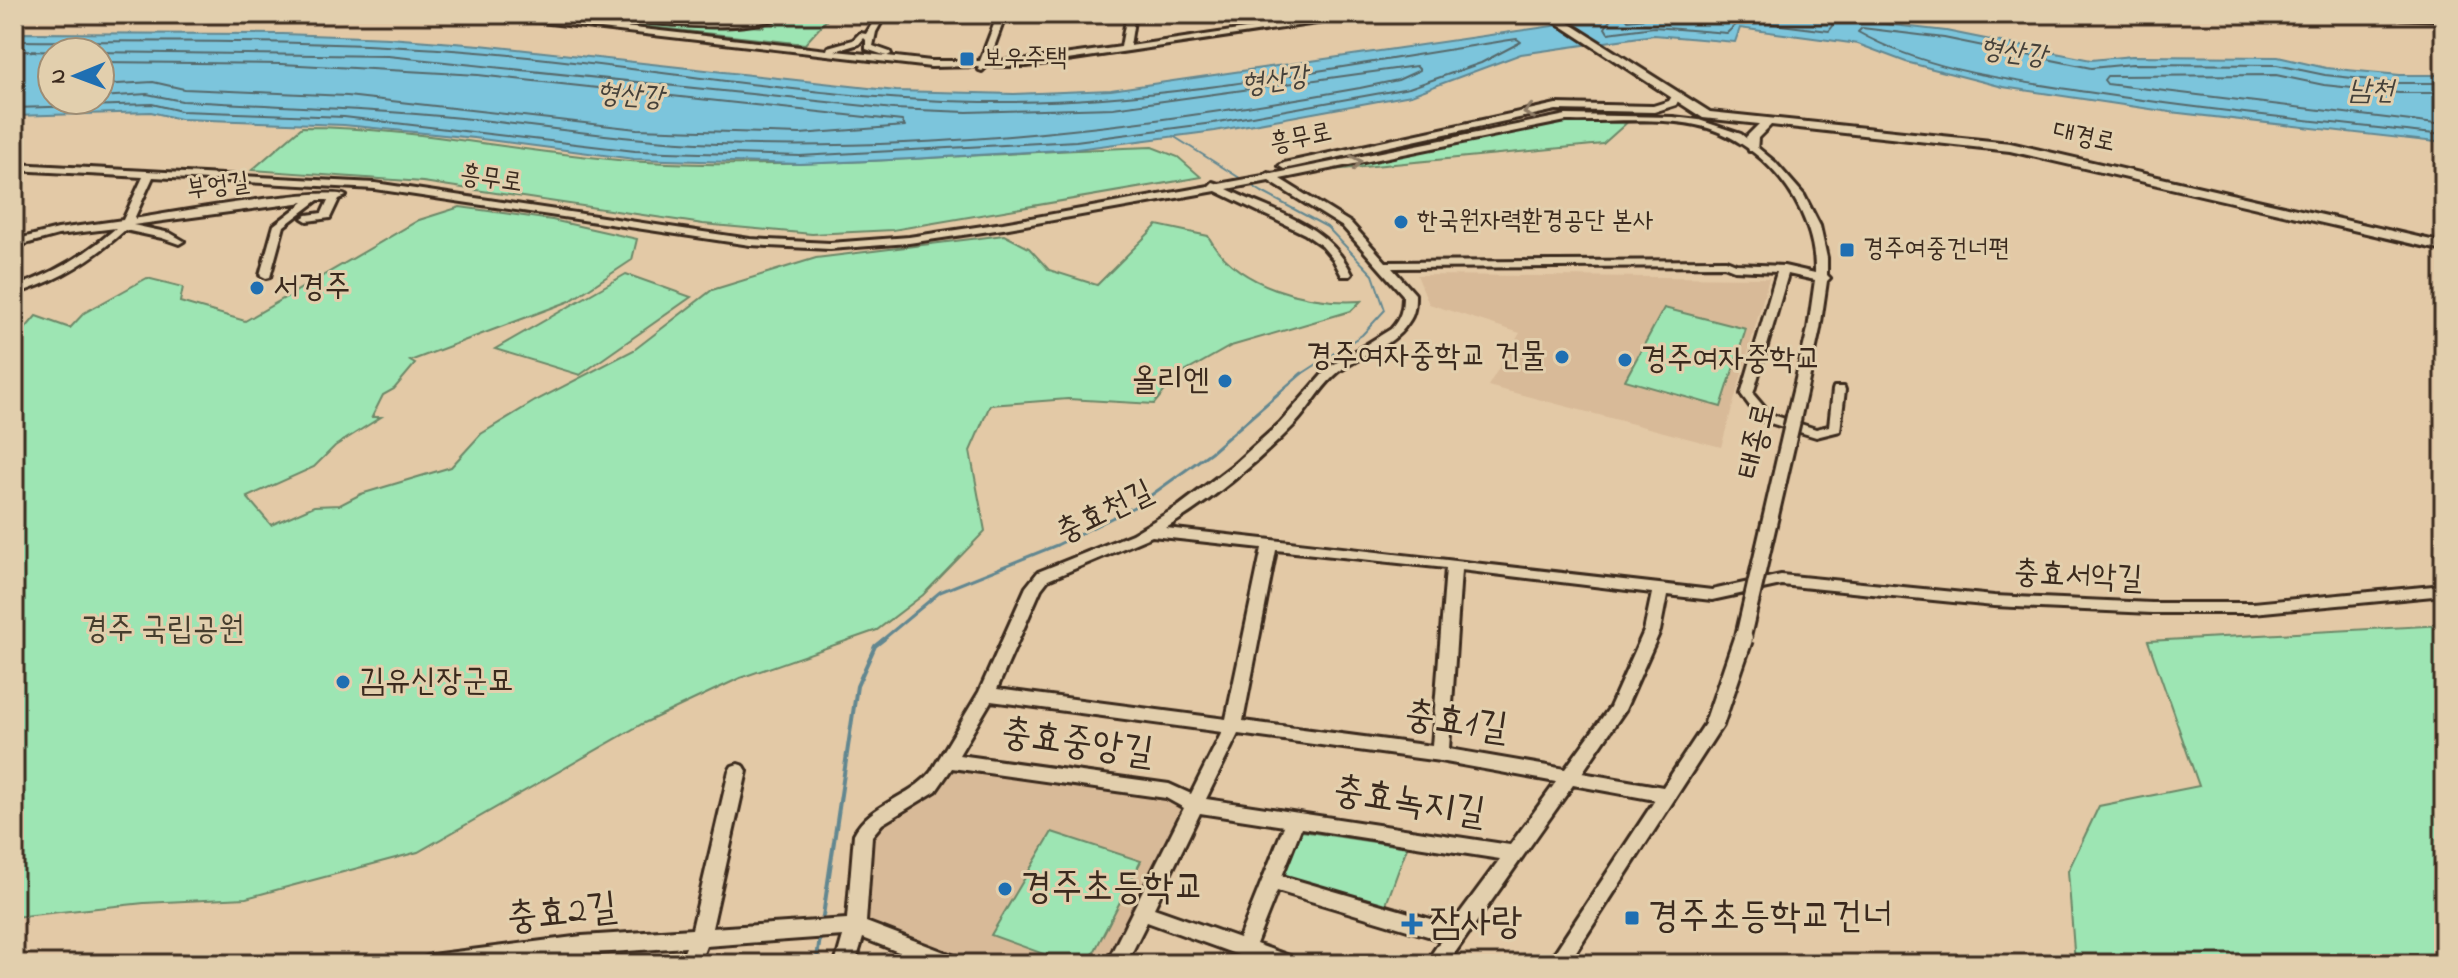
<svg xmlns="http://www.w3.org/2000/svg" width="2458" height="978" font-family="'Indie Flower','Poor Story',sans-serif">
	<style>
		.built { fill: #d8ba98 }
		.green { fill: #9de5b3; stroke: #6c8868; stroke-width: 2 }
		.water { fill: #7cc5dc; stroke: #628790; stroke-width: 2; fill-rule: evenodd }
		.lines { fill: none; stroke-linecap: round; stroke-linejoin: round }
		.shore { stroke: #55686a; stroke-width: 2 }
		.stream-far2 { stroke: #628790; stroke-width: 2 }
		.stream-far1 { stroke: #628790; stroke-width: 3 }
		.stream { stroke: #628790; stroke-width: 4 }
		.minor-casing { stroke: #3b2a1e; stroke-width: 6 }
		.major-casing { stroke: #3b2a1e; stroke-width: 6 }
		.minor { fill: #e2cfad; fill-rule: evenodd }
		.major { fill: #e2cfad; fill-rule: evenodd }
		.minor-bridge-far1-casing { stroke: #3b2a1e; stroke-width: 20; stroke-linecap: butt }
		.minor-bridge-casing { stroke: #3b2a1e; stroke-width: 24; stroke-linecap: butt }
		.minor-bridge-far1 { stroke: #e2cfad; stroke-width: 14 }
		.minor-bridge { stroke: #e2cfad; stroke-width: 18 }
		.oneway { stroke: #8e7c66 }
		.poi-dot { fill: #1f6fb2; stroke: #e2cfad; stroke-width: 3 }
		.labels { text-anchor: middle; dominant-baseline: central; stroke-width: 6; stroke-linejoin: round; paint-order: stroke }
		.far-poi-label { font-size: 26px; fill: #3b2a1e; stroke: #e2cfad; text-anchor: start }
		.far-street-label { font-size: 26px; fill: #3b2a1e; stroke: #e2cfad }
		.far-water-label { font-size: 28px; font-style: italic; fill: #45413a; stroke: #e2cfad }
		.poi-label { font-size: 32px; fill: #3b2a1e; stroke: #e2cfad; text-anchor: start }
		.street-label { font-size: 32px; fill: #3b2a1e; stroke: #e2cfad }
		.park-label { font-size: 32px; fill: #453d2d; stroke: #e2cfad }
		.near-street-label { font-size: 38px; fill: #3b2a1e; stroke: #e2cfad }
		.near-poi-label { font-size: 38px; fill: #3b2a1e; stroke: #e2cfad; text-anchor: start }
	</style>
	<rect width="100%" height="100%" fill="#e3c9a6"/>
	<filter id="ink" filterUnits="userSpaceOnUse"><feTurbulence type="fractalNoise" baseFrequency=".0125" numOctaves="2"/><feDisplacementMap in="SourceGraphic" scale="16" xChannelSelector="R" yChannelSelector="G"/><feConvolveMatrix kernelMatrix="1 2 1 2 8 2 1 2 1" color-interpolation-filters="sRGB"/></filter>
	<g filter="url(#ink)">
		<g class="built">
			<path d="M1417,275L1769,278L1721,447L1488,386L1520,333L1429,304Z"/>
			<path d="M955,767L1173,800L1182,813L1106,964H976L865,923L868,844L874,830L915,805Z"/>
		</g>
		<g class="green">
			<path d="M789,14H832L805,44L594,21L607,17L764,27L766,23L762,21Z"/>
			<path d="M1631,119L1603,144L1332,170L1568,120Z"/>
			<path d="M302,127C417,127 530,155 645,162C815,171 983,152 1152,147L1178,157L1201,177L893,230L812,234L703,224L423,182L252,170Z"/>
			<path d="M460,207L552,220L637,239L632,260L570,301L410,361L415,364L394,389L383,395L372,417H381L335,446L314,467L247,497L271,525L314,506L340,505L361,494L451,467L481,434L535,401L634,350L712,290L816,258L1004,235L1029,248L1049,270L1097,285L1157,225L1208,236C1236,287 1308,304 1361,301L1351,311L1231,346L1176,377L1154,404L1068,399L990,405L970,451L985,531L923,595L877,630L740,678L642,724L418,852L246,898L144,903L14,917V342L36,316L70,328L84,313L147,278L183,287L180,302L245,321L419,220Z"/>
			<path d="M626,274L691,297L580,375L495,349Z"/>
			<path d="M1664,308L1746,329L1721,407L1625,380Z"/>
			<path d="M2444,625V964H1759L1784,960L2075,964L2068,871L2099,806L2199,786L2148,641Z"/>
			<path d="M1295,830L1407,847L1384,910L1275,879Z"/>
			<path d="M1052,832L1141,861L1088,964H1071L991,935Z"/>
		</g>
		<path class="water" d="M1635,14L1814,16L1946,31L2091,60L2132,56L2278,57L2326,68L2400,75H2444V143L2170,112L2003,87L1906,62L1858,44L1740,28L1735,42L1654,35L1521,54L1411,95L1215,131L1077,149L911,159L800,164L634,159L474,138L344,125L180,119L151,112L14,116V33L283,34L389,38L480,45L896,91L1014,94L1111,90ZM52,52H100V100H52Z"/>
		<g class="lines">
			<g class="shore">
				<path d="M1614,14L1605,28L1608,33L1654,27L1727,33L1741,20L1829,31L1833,26L1828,14"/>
				<path d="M1624,14L1628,20L1655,17L1721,22L1730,14"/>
				<path d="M14,41C168,42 323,39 477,52C656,67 833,104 1013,102C1182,100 1350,64 1517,39L1521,42L1481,63L1409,88L1213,123L1076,141L800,156L635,151L344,117L181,111L152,104L14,108"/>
				<path d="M14,51L388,56L894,109L967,112L1113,108L1416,66L1420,70L1398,80L1360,88C1148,126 933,152 717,144C634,141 554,128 471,119C375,109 278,106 182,101L147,94L100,97"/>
				<path d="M100,62L282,64L478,75L902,121L905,126L800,134L637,129L347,96L184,89L153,82L100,85"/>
				<path d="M2444,83H2399L2325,75L2277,65L2132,64L2091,68L1944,38L1862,28L1858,32C1927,71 2009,80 2087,92C2205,110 2325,122 2444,135"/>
				<path d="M2444,93H2399L2324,85L2276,75L2107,76L2104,80L2107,84L2444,125"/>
			</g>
			<path class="stream-far2" d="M1173,136L1262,192L1327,227L1373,275L1385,310L1362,335L1300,375"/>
			<path class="stream-far1" d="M881,641L940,592L1057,545L1136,506L1211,452L1302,373"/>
			<g class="stream">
				<path d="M823,916L857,686L875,646L884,639"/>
				<path d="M816,964L820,938"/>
			</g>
			<defs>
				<g id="minor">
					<path d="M485,14H510L827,50L828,47L853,40L860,33L866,34L878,14H886L876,32L873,46L890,52L891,54L887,56L931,61H980L998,14H1006L989,61L1027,60L1121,47L1127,14H1135L1130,46L1347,14H1396L1353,22L1349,20L1351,18L1027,66H987L982,71L979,70L978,66L931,67L489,16ZM864,38L866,40V49L887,56L835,51L859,44Z"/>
					<path d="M593,14L643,16L646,14H654L651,17L715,20L789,14C744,37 647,22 596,18H593Z"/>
					<path d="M2332,14L2444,16V20L2336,16Z"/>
					<path d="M1677,92L1681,95L1676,105L1654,112L1556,110L1284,169L1279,166L1284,163L1556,104L1653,106L1669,101L1674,93Z"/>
					<path d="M1566,115L1673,117L1699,120L1741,134L1775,162L1804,195L1820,226L1827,258V275L1830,278L1827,281L1820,329L1801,416L1794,420L1787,416L1808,329L1815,280L1788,274L1753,394L1770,414L1816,429L1829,426L1833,390L1834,387H1844L1845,390L1840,431L1816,437L1760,420L1741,394L1777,272L1734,270L1724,266L1392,268L1415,294C1415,305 1415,314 1408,323C1391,350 1356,355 1334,376C1319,390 1309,409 1295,424C1258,462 1212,500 1166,528L1712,590L1781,575L1994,596L2152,603H2253L2444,585V595L2253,613H2152L1994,606L1781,585L1712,600L1667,595L1660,631L1625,710L1582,773L1663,787L1708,719L1714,717L1720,719L1723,724L1568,964H1547L1655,800L1573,785L1447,964H1425L1441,940L1277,891L1256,944L1295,958L1298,964H1263L1147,922L1126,964H1106L1184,808L1166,798L952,768L936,791L882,824L872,836L866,922L960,958L963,964H929L863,938L855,964H835L843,936L706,946L699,964H679L686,947L582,954L502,964H421L424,958L431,955L582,936L692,929L729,771L732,766L738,764L744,766L747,771L712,928L847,919L854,834C870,803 910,798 931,772L979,692L1026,587L1038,572L1132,534L1179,506L1233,465L1280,423L1328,368L1391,329C1401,318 1403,309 1403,295L1343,227L1269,181L1227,189C1274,213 1327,222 1352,274L1350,276H1342L1333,259L1322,246L1305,234L1216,191L1003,229L909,243L830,249L750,245L375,189L153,177L134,219C166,214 328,185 346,196L339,199L330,218L307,221L302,218L307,215L322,213L328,200H318L284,226L270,277L266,278L260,275L274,225L304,202L133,225L170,233L184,241L179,244L162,238L125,230C92,260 57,282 14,294V287C53,274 85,255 116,228L58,235L14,247V240L58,229L123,220L143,177L14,170V164L375,183L750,239L830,243L909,237L1003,223L1209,186L1213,182L1219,184L1263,176L1268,173L1272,174ZM1566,121C1608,122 1655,117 1696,125C1761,138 1817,207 1815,273L1784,266L1736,264L1726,260L1386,262L1351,223L1280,179ZM1152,536L1262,548L1226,719L997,689L1041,589L1048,580ZM1276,550L1446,568L1432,746L1243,721ZM1461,570L1652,593L1644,631L1610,707L1565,769L1449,749ZM991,701L1222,732L1191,794L1169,784L959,755ZM1238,734L1440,761L1556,782L1510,845L1206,799ZM1200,813L1284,826L1239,938L1154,908ZM1301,828L1500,859L1451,925L1282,876Z"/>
				</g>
				<path id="major" d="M1543,14H1555L1710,112L2010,143L2444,243V251L2010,151L1771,125L1758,138L1757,151H1749L1746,137L1759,124L1703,118Z"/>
			</defs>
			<use href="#minor" class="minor-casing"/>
			<use href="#major" class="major-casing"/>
			<use href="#minor" class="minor"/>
			<use href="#major" class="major"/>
			<defs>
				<path id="minor-bridge-far1" d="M1742,641L1794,416"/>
				<path id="minor-bridge" d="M1714,724L1743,639"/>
			</defs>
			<use href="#minor-bridge-far1" class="minor-bridge-far1-casing"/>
			<use href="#minor-bridge" class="minor-bridge-casing"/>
			<use href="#minor-bridge-far1" class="minor-bridge-far1"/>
			<use href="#minor-bridge" class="minor-bridge"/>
		</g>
		<defs><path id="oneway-chevron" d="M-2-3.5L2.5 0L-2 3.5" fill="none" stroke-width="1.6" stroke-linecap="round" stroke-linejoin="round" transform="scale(2)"/></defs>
		<g class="oneway">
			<use href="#oneway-chevron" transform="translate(1529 112) rotate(168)"/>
			<use href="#oneway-chevron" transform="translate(1356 162) rotate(-11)"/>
		</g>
	</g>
	<g class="poi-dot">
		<rect x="959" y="51" width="16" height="16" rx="4"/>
		<circle cx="1401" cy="222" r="8"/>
		<rect x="1839" y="242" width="16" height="16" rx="4"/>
		<circle cx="257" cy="288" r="8"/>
		<circle cx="1562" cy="357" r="8"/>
		<circle cx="1625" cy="360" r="8"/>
		<circle cx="1225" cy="381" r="8"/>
		<circle cx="343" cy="682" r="8"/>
		<circle cx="1005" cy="889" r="8"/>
		<rect x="1624" y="910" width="16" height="16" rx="4"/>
		<path d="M1408 912h8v8h8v8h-8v8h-8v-8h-8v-8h8z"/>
	</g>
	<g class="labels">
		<g class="far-poi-label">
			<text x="983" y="59">보우주택</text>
			<text x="1417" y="222">한국원자력환경공단 본사</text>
			<text x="1863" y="250">경주여중건너편</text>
		</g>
		<g class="far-street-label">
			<text transform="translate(2084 138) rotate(12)">대경로</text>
			<text transform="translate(1301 139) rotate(-12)">흥무로</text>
			<text transform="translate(491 180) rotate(8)">흥무로</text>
			<text transform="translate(218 187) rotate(-8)">부엉길</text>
		</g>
		<g class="far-water-label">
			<text transform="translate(2013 54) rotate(7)">형산강</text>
			<text transform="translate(1275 82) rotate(-9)">형산강</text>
			<text transform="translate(2371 92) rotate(1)">남천</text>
			<text transform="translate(630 97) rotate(4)">형산강</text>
		</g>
		<g class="poi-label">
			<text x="273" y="288">서경주</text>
			<text x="1546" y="357" text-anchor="end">경주여자중학교 건물</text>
			<text x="1641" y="360">경주여자중학교</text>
			<text x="1209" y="381" text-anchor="end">올리엔</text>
			<text x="359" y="682">김유신장군묘</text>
		</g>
		<g class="street-label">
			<text transform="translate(1758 441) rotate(-77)">태종로</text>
			<text transform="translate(1105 513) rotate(-26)">충효천길</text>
			<text transform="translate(2078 577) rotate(3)">충효서악길</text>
		</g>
		<g class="park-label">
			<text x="163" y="630">경주 국립공원</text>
		</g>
		<g class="near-street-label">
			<text transform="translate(1456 723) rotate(8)">충효1길</text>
			<text transform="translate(1077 744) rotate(8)">충효중앙길</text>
			<text transform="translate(1409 803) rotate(9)">충효녹지길</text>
			<text transform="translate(562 914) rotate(-6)">충효2길</text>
		</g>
		<g class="near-poi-label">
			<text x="1021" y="889">경주초등학교</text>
			<text x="1648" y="918">경주초등학교건너</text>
			<text x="1430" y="924">잠사랑</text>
		</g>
	</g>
	<rect width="2458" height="978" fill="none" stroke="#e2cfad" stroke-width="48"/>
	<rect x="24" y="24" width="2410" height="930" fill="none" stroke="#3b2a1e" stroke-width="3" filter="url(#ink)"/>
	<g transform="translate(76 76) rotate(269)"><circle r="38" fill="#e2cfad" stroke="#9f8d74" stroke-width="2"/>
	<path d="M0-6L14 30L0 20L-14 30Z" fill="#1f6fb2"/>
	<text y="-12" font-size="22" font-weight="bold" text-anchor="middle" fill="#3b2a1e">N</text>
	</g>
</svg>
